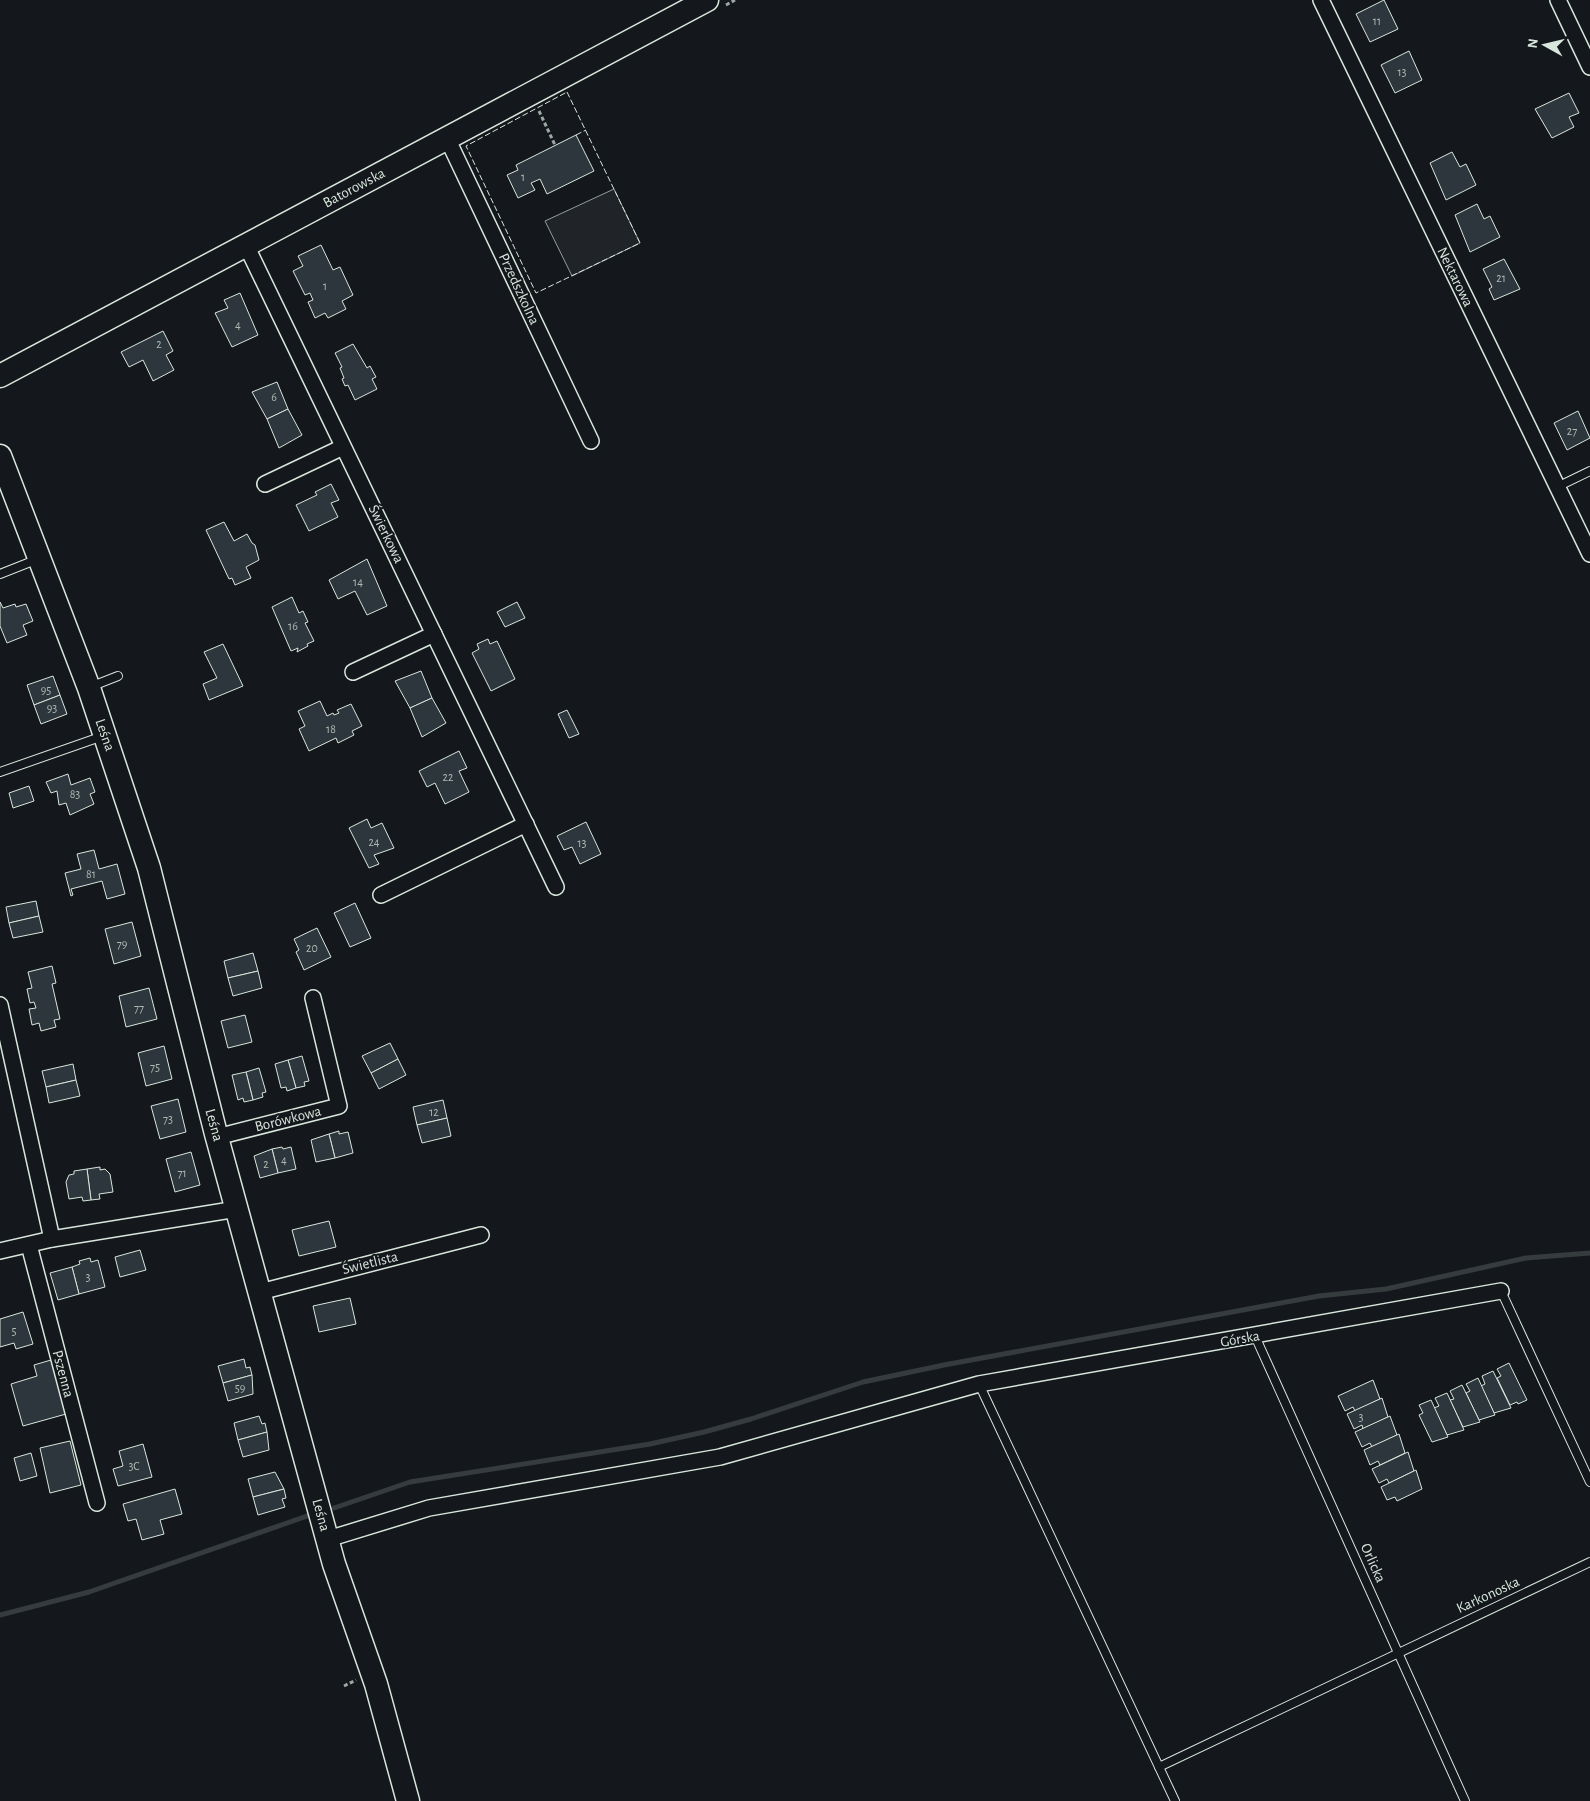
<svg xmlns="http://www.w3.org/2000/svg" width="1590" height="1801" font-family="'Alegreya Sans',sans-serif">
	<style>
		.green { fill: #202428; stroke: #939e99 }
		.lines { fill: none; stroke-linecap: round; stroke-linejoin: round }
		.stream { stroke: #363b3e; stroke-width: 5 }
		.building { fill: #2c363c; stroke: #d8e6dc }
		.lane-casing { stroke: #d8e6dc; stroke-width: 10 }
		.street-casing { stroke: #d8e6dc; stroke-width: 18 }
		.secondary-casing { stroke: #d8e6dc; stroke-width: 25 }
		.path { stroke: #9da8a2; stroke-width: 3; stroke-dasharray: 4 2.5; stroke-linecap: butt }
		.lane { stroke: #14181c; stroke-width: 8 }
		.street { stroke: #14181c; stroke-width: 15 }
		.secondary { stroke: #14181c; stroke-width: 22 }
		.fence { stroke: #d8e6dc; stroke-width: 1; stroke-dasharray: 6 2.5; stroke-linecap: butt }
		.labels { text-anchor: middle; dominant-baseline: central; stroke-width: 4; stroke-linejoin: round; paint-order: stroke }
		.number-label { font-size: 12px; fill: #adbab4 }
		.street-label { font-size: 15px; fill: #d8e6dc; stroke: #14181c }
	</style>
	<rect width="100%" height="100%" fill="#14181c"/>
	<path class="green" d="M614,189L640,243L572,276L545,221Z"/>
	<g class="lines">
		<g class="stream">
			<path d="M334,1508L410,1482L650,1444L704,1432L751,1419L863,1382L944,1365L1319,1296L1386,1289L1526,1258L1590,1253"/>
			<path d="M0,1615L89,1592L310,1515"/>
		</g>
	</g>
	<g class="building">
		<path d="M1384,0L1398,29L1370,42L1356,14Z"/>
		<path d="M1409,51L1422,80L1395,93L1381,65Z"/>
		<path d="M1569,93L1579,113L1569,117L1574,127L1552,138L1535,109Z"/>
		<path d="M576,135L594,171L547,194L540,179L531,183L535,190L518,198L507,175L518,170L516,165Z"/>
		<path d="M1452,152L1460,167L1466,164L1476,185L1446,200L1430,163Z"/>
		<path d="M1477,204L1484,219L1490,216L1500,237L1470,252L1455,215Z"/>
		<path d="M321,245L333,270L340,267L353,295L342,301L346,309L328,318L325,313L315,318L308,302L313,300L310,293L305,295L293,271L303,266L298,256Z"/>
		<path d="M1504,259L1520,289L1494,300L1489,289L1492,287L1483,269Z"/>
		<path d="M240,293L258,335L232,347L215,313L228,308L224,300Z"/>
		<path d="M163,331L173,351L166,355L174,370L153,381L143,360L129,367L121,352Z"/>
		<path d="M353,344L367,368L370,366L376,377L372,379L377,389L355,400L348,385L345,386L342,379L344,378L340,368L342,367L335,353Z"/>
		<path d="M277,382L288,409L267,419L252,392Z"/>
		<path d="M288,409L302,435L279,448L267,419Z"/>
		<path d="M1578,411L1590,438L1567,450L1554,423Z"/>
		<path d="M331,484L339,500L331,503L338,517L309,531L296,505L317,495L315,492Z"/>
		<path d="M224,522L234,541L247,534L252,543L255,545L259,560L246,567L251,578L235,585L232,578L229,579L206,530Z"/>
		<path d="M367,559L387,606L367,615L355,591L338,599L329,580Z"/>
		<path d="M292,597L299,613L303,611L308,622L305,623L314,641L307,644L308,646L297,652L298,648L291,651L272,607Z"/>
		<path d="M0,602L3,608L15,604L16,607L26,604L33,621L23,625L27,635L7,643L0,626Z"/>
		<path d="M517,602L525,618L505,627L497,612Z"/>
		<path d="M488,639L490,644L497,641L515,679L491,691L472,653L479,649L477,644Z"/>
		<path d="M223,644L243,686L209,700L203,684L217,678L204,652Z"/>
		<path d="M421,671L432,698L410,708L395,681Z"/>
		<path d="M53,676L60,695L34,705L27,685Z"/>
		<path d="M60,695L67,714L41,724L34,705Z"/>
		<path d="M432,698L446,723L422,737L410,708Z"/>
		<path d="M320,701L327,716L333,713L334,715L339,713L337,710L351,704L362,726L352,731L354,735L338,743L336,738L309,751L299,729L305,726L298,711Z"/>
		<path d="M567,710L579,734L569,738L558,714Z"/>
		<path d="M459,751L467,768L459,771L469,792L445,804L435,783L427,787L419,771Z"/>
		<path d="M68,774L71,785L90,778L95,792L90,794L94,804L70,815L66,803L59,805L57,791L51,793L46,782Z"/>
		<path d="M29,786L34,801L13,808L9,793Z"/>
		<path d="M367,819L371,828L382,823L394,848L374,855L379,864L369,868L349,828Z"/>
		<path d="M586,822L601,854L580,864L572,847L564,850L557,836Z"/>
		<path d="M94,850L99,869L117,864L125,894L107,899L102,881L71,889L73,895L71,896L65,873L81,869L77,854Z"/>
		<path d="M36,901L39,916L9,923L6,907Z"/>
		<path d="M355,903L371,938L350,947L334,913Z"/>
		<path d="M39,916L43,932L13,938L9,923Z"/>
		<path d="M132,922L141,956L114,964L105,929Z"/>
		<path d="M317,928L331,957L304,970L296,952L299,950L294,939Z"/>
		<path d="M253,953L258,971L228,978L224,961Z"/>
		<path d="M52,966L56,983L52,984L60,1019L54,1020L56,1027L41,1031L39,1023L32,1025L29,1009L36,1008L34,1002L30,1003L27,989L32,988L28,972Z"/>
		<path d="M258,971L262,988L233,996L228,978Z"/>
		<path d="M149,988L157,1019L126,1027L119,996Z"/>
		<path d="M245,1015L252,1042L228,1048L221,1021Z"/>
		<path d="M390,1043L398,1059L371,1073L362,1056Z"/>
		<path d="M164,1046L172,1079L146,1086L138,1053Z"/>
		<path d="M302,1056L309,1081L304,1082L305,1086L296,1088L288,1060Z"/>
		<path d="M398,1059L406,1075L379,1089L371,1073Z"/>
		<path d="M288,1060L296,1088L287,1091L286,1087L281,1088L275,1064Z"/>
		<path d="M73,1064L76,1080L46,1087L42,1071Z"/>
		<path d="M259,1068L266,1092L262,1093L263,1097L253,1100L246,1072Z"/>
		<path d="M246,1072L253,1100L244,1102L243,1098L238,1100L232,1075Z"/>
		<path d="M76,1080L80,1096L49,1103L46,1087Z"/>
		<path d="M178,1099L186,1132L160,1139L151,1106Z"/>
		<path d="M443,1100L447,1118L417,1125L413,1107Z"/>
		<path d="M447,1118L451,1136L422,1143L417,1125Z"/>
		<path d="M339,1131V1134L348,1132L353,1153L335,1158L329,1134Z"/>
		<path d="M329,1134L335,1158L316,1162L311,1140Z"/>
		<path d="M282,1147L283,1149L291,1147L296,1169L278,1173L272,1149Z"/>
		<path d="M272,1149L278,1173L260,1178L254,1156Z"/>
		<path d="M191,1152L200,1185L175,1192L166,1159Z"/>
		<path d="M100,1167V1170L105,1169L110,1174L113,1192L99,1194L100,1199L91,1200L87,1169Z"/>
		<path d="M87,1169L91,1200L83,1201L82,1197L69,1199L66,1182L69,1175L74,1174V1171Z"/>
		<path d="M329,1221L336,1247L299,1256L292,1230Z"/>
		<path d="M140,1250L146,1270L120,1277L115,1257Z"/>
		<path d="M90,1258L91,1262L98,1260L105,1287L79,1294L72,1267L80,1264L79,1261Z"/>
		<path d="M72,1267L79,1294L58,1300L50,1273Z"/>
		<path d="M350,1298L356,1324L319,1332L313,1306Z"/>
		<path d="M23,1312L33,1344L16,1349L14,1343L0,1347V1319Z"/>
		<path d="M244,1359L246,1368L250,1367L252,1375L223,1383L218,1366Z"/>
		<path d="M51,1360L66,1414L23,1426L11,1384L37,1376L34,1365Z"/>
		<path d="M1509,1363L1527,1400L1518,1404L1517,1402L1510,1405L1497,1378L1501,1376L1497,1369Z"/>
		<path d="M1493,1371L1511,1408L1494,1413L1481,1386L1485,1384L1482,1376Z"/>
		<path d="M252,1375L253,1394L228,1401L223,1383Z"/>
		<path d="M1478,1378L1495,1415L1479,1420L1466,1393L1470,1391L1466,1384Z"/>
		<path d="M1373,1380L1380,1399L1355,1411L1353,1407L1345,1411L1338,1396Z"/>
		<path d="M1462,1385L1480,1422L1463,1427L1450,1400L1454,1399L1450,1391Z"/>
		<path d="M1447,1393L1464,1430L1447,1435L1434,1408L1439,1406L1435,1398Z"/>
		<path d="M1382,1398L1388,1417L1363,1429L1362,1425L1354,1429L1347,1414Z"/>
		<path d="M1431,1400L1448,1437L1432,1442L1419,1415L1423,1413L1419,1405Z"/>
		<path d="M259,1416L262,1424L265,1423L267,1432L238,1440L234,1423Z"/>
		<path d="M1390,1416L1397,1435L1372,1447L1370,1443L1362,1447L1355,1432Z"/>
		<path d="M267,1432L269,1450L243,1457L238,1440Z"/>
		<path d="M1399,1434L1405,1453L1380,1465L1378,1461L1370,1465L1364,1450Z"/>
		<path d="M70,1441L81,1485L50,1493L40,1448Z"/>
		<path d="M143,1444L152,1477L118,1486L113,1469L123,1466L119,1451Z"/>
		<path d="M1408,1452L1414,1471L1389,1483L1387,1479L1379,1483L1372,1469Z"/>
		<path d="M31,1453L37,1476L20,1481L14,1458Z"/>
		<path d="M1416,1470L1422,1489L1397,1501L1395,1497L1387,1500L1381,1487Z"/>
		<path d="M275,1472L284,1489L253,1497L248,1479Z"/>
		<path d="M175,1489L182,1514L160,1520L164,1534L142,1540L136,1519L128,1521L123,1504Z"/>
		<path d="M284,1489L286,1498L282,1499L285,1507L258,1515L253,1497Z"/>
	</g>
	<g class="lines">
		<defs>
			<g id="lane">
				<path d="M1557,487L1590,471"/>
				<path d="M0,574L38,559"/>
				<path d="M90,687L118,676"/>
				<path d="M0,772L103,736"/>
				<path d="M1501,1291L1590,1482"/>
				<path d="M1255,1336L1465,1801"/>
				<path d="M979,1384L1175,1801"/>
				<path d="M1159,1767L1590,1562"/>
			</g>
			<g id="street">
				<path d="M1321,0L1590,554"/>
				<path d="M1558,0L1590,67"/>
				<path d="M447,138L591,441"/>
				<path d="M246,245L556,887"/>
				<path d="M265,484L343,447"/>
				<path d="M353,672L434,634"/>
				<path d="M381,895L526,824"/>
				<path d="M0,1005L52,1239"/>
				<path d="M217,1137L339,1106L313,998"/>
				<path d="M29,1245L97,1503"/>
				<path d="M0,1251L52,1239L237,1209"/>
				<path d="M260,1292L481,1235"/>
				<path d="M328,1539L429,1508L720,1457L979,1384L1501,1291"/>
			</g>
			<g id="secondary">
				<path d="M0,376L707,0"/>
				<path d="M0,456L89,688L149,868L216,1134L334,1564L376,1684L408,1801"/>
			</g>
		</defs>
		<use href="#lane" class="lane-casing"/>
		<use href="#street" class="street-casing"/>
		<use href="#secondary" class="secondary-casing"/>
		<g class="path">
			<path d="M726,5L735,0"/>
			<path d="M539,111L555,145"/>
			<path d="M344,1686L356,1680"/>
		</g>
		<use href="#lane" class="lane"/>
		<use href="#street" class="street"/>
		<use href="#secondary" class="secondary"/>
		<g class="fence">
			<path d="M567,92L640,243L536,293L466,146Z"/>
			<path d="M576,135L586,130"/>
		</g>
	</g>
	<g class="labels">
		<g class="number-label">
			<text x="1377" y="21">11</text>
			<text x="1402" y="72">13</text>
			<text x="523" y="177">1</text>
			<text x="1501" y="278">21</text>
			<text x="325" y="286">1</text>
			<text x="238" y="325">4</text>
			<text x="159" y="344">2</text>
			<text x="274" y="397">6</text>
			<text x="1572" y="431">27</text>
			<text x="358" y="582">14</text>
			<text x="293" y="626">16</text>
			<text x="46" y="690">95</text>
			<text x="52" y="708">93</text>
			<text x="331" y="729">18</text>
			<text x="448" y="777">22</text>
			<text x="75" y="794">83</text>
			<text x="374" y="842">24</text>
			<text x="582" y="843">13</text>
			<text x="91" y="874">81</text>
			<text x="122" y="944">79</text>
			<text x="312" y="948">20</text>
			<text x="139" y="1008">77</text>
			<text x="155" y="1067">75</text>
			<text x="434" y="1112">12</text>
			<text x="168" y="1119">73</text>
			<text x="284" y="1160">4</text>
			<text x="266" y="1164">2</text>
			<text x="182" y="1173">71</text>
			<text x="88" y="1277">3</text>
			<text x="14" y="1331">5</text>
			<text x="240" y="1388">59</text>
			<text x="1361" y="1417">3</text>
			<text x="134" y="1466">3C</text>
		</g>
		<g class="street-label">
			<text transform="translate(354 188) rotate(-28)">Batorowska</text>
			<text transform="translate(1455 277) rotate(64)">Nektarowa</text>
			<text transform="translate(519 289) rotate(65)">Przedszkolna</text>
			<text transform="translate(386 534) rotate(64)">Świerkowa</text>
			<text transform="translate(105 735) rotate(71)">Leśna</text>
			<text transform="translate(288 1119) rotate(-14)">Borówkowa</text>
			<text transform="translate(214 1125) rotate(75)">Leśna</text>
			<text transform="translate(370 1263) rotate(-14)">Świetlista</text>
			<text transform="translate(1240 1339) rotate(-10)">Górska</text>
			<text transform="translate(63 1374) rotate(75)">Pszenna</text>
			<text transform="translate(321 1515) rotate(75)">Leśna</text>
			<text transform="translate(1373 1563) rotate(66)">Orlicka</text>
			<text transform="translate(1488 1595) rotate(-25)">Karkonoska</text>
		</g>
	</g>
	<g transform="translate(1545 45) rotate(278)" stroke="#14181c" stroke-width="4" paint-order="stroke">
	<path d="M0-4L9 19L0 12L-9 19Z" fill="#d8e6dc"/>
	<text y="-8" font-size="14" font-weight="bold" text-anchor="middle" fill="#d8e6dc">N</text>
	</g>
</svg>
